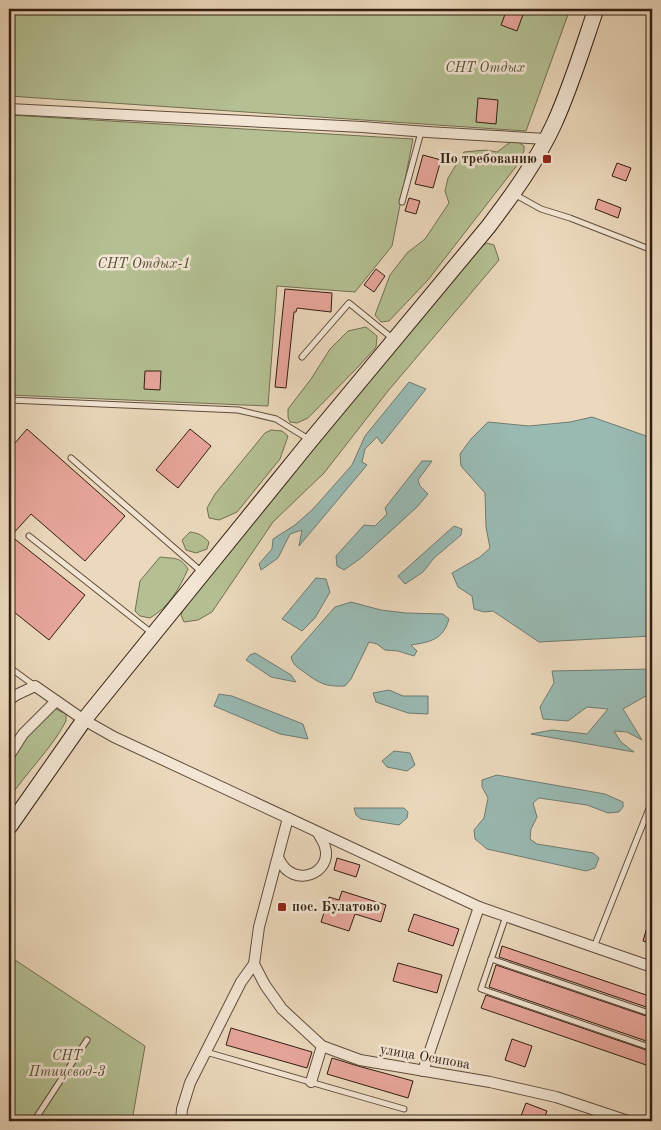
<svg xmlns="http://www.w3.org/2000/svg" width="661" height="1130" font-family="'Old Standard TT',serif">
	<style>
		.green { fill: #b4c093; stroke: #726f52 }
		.water { fill: #99bab3; stroke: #6f7c72 }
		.building { fill: #e8a69b; stroke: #311e11 }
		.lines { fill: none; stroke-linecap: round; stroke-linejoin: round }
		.service-casing { stroke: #604d3c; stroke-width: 7 }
		.minor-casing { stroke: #604d3c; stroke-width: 12 }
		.secondary-casing { stroke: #311e11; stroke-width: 17 }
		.service { stroke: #f3e6d4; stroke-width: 5 }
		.minor { stroke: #f3e6d4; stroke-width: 10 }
		.secondary { stroke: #f3e6d4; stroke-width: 15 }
		.poi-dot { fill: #8f2418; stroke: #f3e6d4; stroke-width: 2 }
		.labels { text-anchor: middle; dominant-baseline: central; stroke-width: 5; stroke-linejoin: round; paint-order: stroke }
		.park-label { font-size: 14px; font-style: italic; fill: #584f38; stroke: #f3e6d4 }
		.poi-label { font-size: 14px; font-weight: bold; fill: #311e11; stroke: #f3e6d4; text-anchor: end }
		.street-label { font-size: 14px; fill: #311e11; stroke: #f3e6d4 }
	</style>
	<rect width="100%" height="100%" fill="#ecd9bd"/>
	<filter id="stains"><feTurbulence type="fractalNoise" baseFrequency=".004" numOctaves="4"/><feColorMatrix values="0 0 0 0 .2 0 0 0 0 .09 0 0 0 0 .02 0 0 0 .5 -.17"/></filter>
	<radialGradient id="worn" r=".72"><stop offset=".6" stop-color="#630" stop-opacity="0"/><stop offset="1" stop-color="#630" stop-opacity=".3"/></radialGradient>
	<g class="green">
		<path d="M9,9H570L526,131L9,96Z"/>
		<path d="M9,115L413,139L392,246L355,292L277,286L268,406L9,395Z"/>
		<path d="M512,141L518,142L524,146V151L518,164L428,280L389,321L381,322L375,315L390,275L407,253L425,239L449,203L445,191L448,178L464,152L486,150L497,152Z"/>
		<path d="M487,243L494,245L499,260L388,391L324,473L273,522L212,612L198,620L184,622L181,615L185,603L475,251Z"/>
		<path d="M366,327L377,336L376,347L358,367L308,418L297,423L290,422L288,417V409L311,379L330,349L348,331Z"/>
		<path d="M271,430L282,431L288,436L280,459L237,512L219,520L209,518L207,508L215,494L265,433Z"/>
		<path d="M190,532C199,533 203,536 209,542L207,549L196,553L186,550L182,540Z"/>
		<path d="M160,557C174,559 180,556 188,569C179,589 169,607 150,618L140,616L135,611L140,581Z"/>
		<path d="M54,708L66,714V721C51,750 26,772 9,799V765L29,734Z"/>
		<path d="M9,956L145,1046L132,1121H9Z"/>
	</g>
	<g class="water">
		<path d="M409,382L426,389L382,444L377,437L365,449L362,462L367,465L299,546L302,530L290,534L278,558L261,570L259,564L272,549L273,539L295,525L313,509L352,465L365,436Z"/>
		<path d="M592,417L652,438V636L539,642L493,611L484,612L474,609L472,596L458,587L452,573L480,557L490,548L486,527L485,493L461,466L460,454L471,439L488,422L529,426L570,422Z"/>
		<path d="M422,461H432L418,480L420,486L428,494L417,507L361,558L344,570L337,566L336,556L364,525L375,526L387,514L385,508Z"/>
		<path d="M454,526L462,529L461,535L434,558L423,572L405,584L398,576Z"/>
		<path d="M316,578L326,579L330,592L315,618L302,631L282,619Z"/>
		<path d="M351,602L381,610L406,613L443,614L449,619C443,640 430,642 411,645L417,651L414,656L398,651L385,650L377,644L369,642L351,679L345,686C325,687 319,683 304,672C297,667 293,665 291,657L335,607Z"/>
		<path d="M255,653L291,675L296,682L271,677L246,660L250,655Z"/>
		<path d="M652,669V690L651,693L623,709L642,740L627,732L614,731L621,742L634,752L531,734L552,730L587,734L608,709L587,707L568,721L543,719L540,707L554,683L552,671Z"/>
		<path d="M389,690L403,696H428V714L408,713L376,702L373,693Z"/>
		<path d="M219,694L232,696L303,724L308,739L280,734L214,706Z"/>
		<path d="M394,751L410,753L415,765L407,771L387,767L382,761Z"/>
		<path d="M497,775L605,794L623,802V807L619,812L608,813L587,805L539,798L533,803L537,817L531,829L530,839L537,844L593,853L599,858L595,868L586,871L487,849L475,839L474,830L484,818L488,798L482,787V780Z"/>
		<path d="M354,808H404L408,812L407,818L399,825L361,819L356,815Z"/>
	</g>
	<g class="building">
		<path d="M507,9H525L517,31L501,25Z"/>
		<path d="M478,98L498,100L496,124L476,122Z"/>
		<path d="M423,155L441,160L433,188L415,184Z"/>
		<path d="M617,163L631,168L626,181L612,176Z"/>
		<path d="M409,198L420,201L416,214L405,211Z"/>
		<path d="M598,199L621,208L618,218L595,209Z"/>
		<path d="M376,269L385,276L374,292L364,285Z"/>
		<path d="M285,289L332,293L331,312L297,308L296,312H294L286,388L275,387Z"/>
		<path d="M145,371H161L160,390L144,389Z"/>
		<path d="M27,429L125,516L85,561L31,514L11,536L85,595L49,640L9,608V450Z"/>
		<path d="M190,429L211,446L178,488L156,470Z"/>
		<path d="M337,858L360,865L356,877L334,870Z"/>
		<path d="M342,891L386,905L381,922L355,914L349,931L321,922L329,897L339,900Z"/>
		<path d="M414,914L459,929L453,946L408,931Z"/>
		<path d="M650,917H652V944L643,941Z"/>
		<path d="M502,946L652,997V1009L499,957Z"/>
		<path d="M398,963L442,975L437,993L393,981Z"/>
		<path d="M496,965L652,1018V1043L489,987Z"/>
		<path d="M486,995L652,1052V1067L481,1008Z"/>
		<path d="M231,1028L312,1052L307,1068L226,1045Z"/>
		<path d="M512,1039L532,1046L525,1067L505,1060Z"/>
		<path d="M332,1058L358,1066L413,1081L408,1098L327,1074Z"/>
		<path d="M526,1103L547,1111L543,1121H519Z"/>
	</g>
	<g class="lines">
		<defs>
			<g id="service">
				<path d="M514,194L541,209L570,218L652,250"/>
				<path d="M402,202L421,132"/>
				<path d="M302,357L349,303L392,338"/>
				<path d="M9,400L238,410L276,419L310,440"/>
				<path d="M71,458L203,573"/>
				<path d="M29,536L153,634"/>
				<path d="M9,667L35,686"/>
				<path d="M506,916L481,989L652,1048"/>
				<path d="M594,947L652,801"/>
				<path d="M491,959L652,1014"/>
				<path d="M206,1052L404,1109"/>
				<path d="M34,1121L87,1040"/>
			</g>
			<g id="minor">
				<path d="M9,109L362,127L427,132L546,139"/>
				<path d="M9,700L16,695L35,686L84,720L114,737L479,907L652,967"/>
				<path d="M9,756L23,734L56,701"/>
				<path d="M279,859C293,890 333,873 325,847C324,842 320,837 318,833"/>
				<path d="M254,964L265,985L282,1009L322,1046L360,1060L490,1082L556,1097L628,1121"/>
				<path d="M423,1071L479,907"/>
				<path d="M311,1082L322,1046"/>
				<path d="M181,1121L182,1109L190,1083L241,982L254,964L259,927L288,818"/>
			</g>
			<path id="secondary" d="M9,827L84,720L311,440L488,227C513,194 537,161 554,124C571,87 583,47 596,9"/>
		</defs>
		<use href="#service" class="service-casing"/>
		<use href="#minor" class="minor-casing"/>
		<use href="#secondary" class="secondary-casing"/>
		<use href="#service" class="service"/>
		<use href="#minor" class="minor"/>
		<use href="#secondary" class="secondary"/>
	</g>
	<g class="poi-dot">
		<rect x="542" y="154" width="10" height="10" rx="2.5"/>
		<rect x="277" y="902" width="10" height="10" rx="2.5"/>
	</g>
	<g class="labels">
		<g class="park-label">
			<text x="485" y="68">СНТ Отдых</text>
			<text x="144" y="264">СНТ Отдых-1</text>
			<text x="67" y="1056">СНТ<tspan x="67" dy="16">Птицевод-3</tspan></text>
		</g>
		<g class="poi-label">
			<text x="537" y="159">По требованию</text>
			<text x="292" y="907" text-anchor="start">пос. Булатово</text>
		</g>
		<g class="street-label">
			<text transform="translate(425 1057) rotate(10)">улица Осипова</text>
		</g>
	</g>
	<rect width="661" height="1130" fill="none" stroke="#ecd9bd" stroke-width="30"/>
	<rect x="10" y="10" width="641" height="1110" fill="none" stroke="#311e11" stroke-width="2.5"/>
	<rect x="15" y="15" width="631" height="1100" fill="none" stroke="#311e11"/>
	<rect width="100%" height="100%" filter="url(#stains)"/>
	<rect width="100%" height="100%" fill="url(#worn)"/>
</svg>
